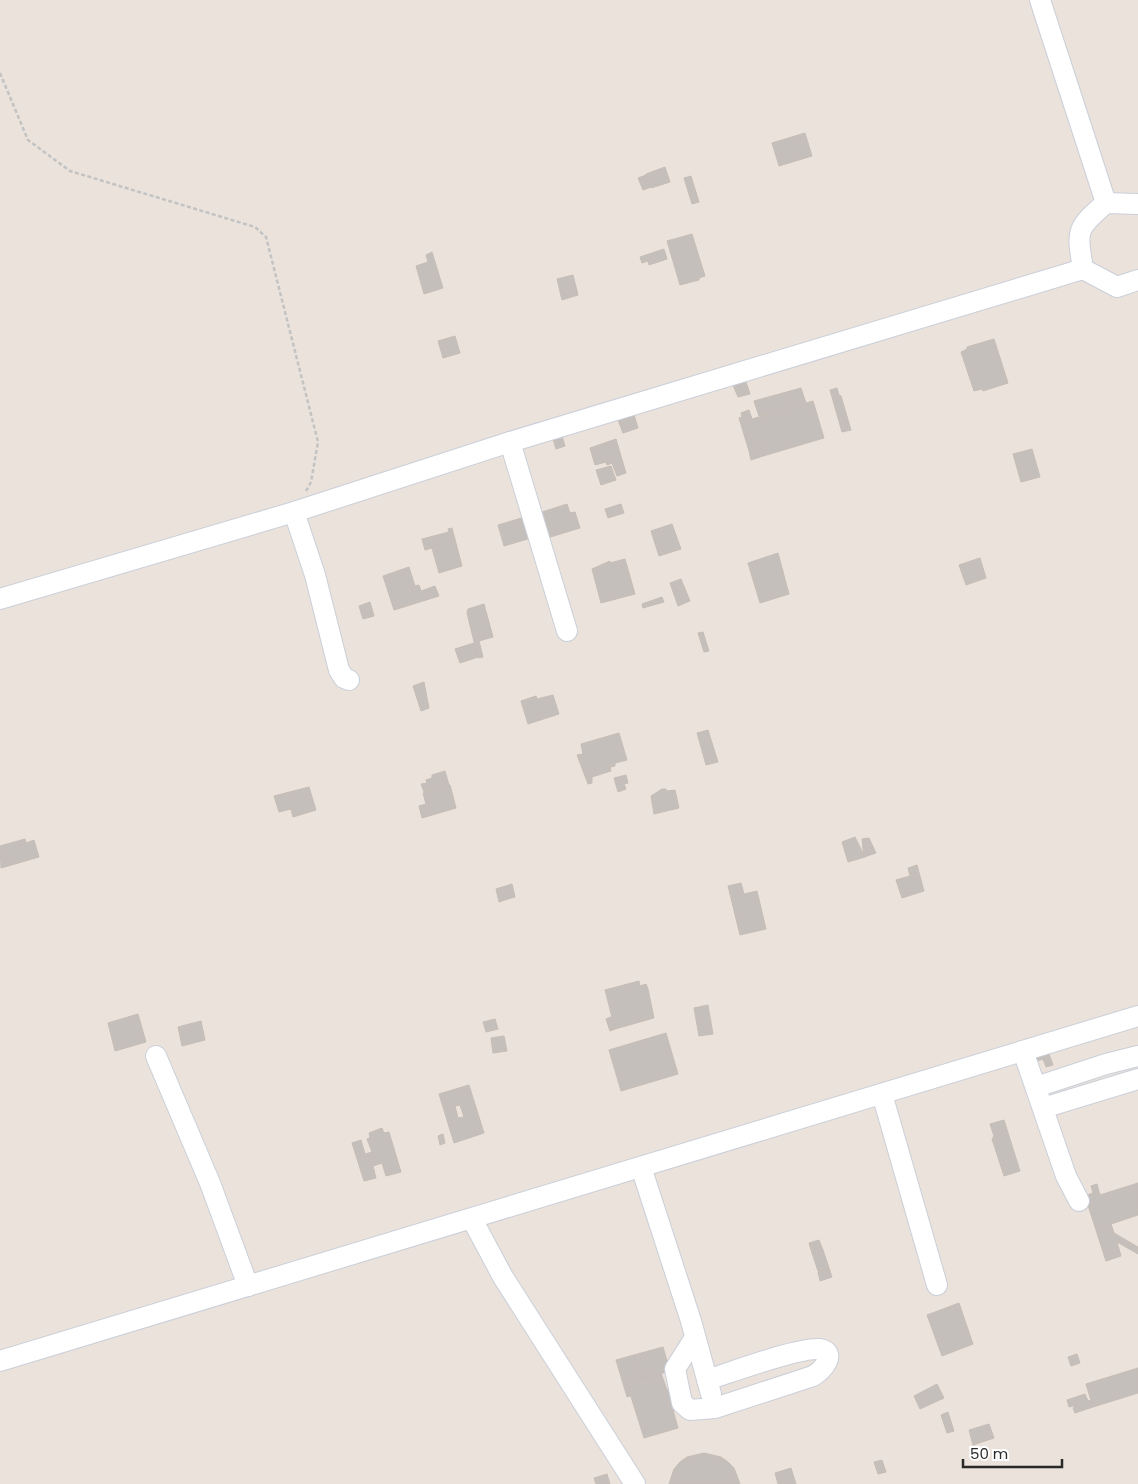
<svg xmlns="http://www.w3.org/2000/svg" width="1138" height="1484" font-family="Poppins,sans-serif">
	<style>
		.building { fill: #c5bfbb; stroke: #c5bdb5; fill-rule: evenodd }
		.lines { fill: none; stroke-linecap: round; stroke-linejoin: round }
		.minor-casing { stroke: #cacfd9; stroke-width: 22 }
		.path { stroke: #c3c3c3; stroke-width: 2.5; stroke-dasharray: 4 2.5; stroke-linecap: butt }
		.minor { stroke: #fff; stroke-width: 20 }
	</style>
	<rect width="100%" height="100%" fill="#eae2db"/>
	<g class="building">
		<path d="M805,133L812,156L779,166L772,143Z"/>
		<path d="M665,167L670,182L651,188L646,174Z"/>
		<path d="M646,175L651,187L643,190L638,178Z"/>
		<path d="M691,176L699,202L692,204L684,178Z"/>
		<path d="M692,234L705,276L699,278V280L680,285L667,241Z"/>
		<path d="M664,249L667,259L649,265L648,261L642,263L640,257Z"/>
		<path d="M432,252L443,288L424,294L416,266L428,262L426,255Z"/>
		<path d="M573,275L578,295L562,300L557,279Z"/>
		<path d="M455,336L460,353L443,358L438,341Z"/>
		<path d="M994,339L1008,383L983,391L982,389L974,391L961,352L967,349V347Z"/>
		<path d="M746,382L750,394L738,397L733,385Z"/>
		<path d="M801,388L806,403L759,416L754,401Z"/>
		<path d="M837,388L839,395L841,396L851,430L842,432L830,390Z"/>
		<path d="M813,401L824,438L763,456L761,447L749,451L739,418L742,417L741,413L749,410L752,419Z"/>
		<path d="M634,415L638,428L623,433L618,420Z"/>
		<path d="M562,436L565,446L556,449L553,439Z"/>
		<path d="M616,439L626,473L617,476L612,463L607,465L606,462L595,465L590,448Z"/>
		<path d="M761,448L763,456L751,460L749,451Z"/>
		<path d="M1032,449L1040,477L1021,482L1013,454Z"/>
		<path d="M611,466L616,480L601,485L596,470Z"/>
		<path d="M567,504L570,513L575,512L580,528L547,538L539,513Z"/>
		<path d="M621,504L624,513L608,518L605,509Z"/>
		<path d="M525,517L531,538L504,546L498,525Z"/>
		<path d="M672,524L681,549L659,556L651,531Z"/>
		<path d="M452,528L462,566L439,573L432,548L425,550L422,539L449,532L448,529Z"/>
		<path d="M778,553L789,594L760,603L748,563Z"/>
		<path d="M980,558L986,578L966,585L959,565Z"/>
		<path d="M625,559L635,594L601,603L592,569L610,561V563Z"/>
		<path d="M409,567L415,586L419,585L421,591L435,586L439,596L394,610L383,576Z"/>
		<path d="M681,579L690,601L678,606L670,583Z"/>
		<path d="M662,597L664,602L643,608L642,604Z"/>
		<path d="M370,602L374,616L363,619L359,606Z"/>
		<path d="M484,604L493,637L479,641L483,657L478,658L467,613L468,609Z"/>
		<path d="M703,632L709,651L704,652L698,633Z"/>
		<path d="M474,643L478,657L460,663L455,649Z"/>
		<path d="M424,682L429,708L421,711L413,686Z"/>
		<path d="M553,695L559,714L528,724L521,701L536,696L537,699Z"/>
		<path d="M708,730L718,762L706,765L697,733Z"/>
		<path d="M619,733L627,760L615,763V766L610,767L611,771L592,777V783L588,784L577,755L583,754L581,744Z"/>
		<path d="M445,771L449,785L424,792L421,784L427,783L426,780L432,778V775Z"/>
		<path d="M626,775L628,783L624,784L626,789L618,792L614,778Z"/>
		<path d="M450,785L456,808L422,818L419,806L426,804L423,793Z"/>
		<path d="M309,787L316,810L293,817L291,809L279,812L274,796Z"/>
		<path d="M662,789H666V791L675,790L679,808L654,814L651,796Z"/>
		<path d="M855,837L865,857L848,862L842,842Z"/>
		<path d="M869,838L876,853L864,857L862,839Z"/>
		<path d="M25,839L26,843L34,840L39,857L1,868L0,846Z"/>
		<path d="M917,865L924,891L902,898L896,880L910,876L908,868Z"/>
		<path d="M741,883L744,894L757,891L766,929L740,935L728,886Z"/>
		<path d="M512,884L515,897L511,898L510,894L511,898L499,902L496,889Z"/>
		<path d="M639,981L640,986L646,984L648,989L654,1018L615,1029L605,990Z"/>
		<path d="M708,1005L713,1034L699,1036L694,1008Z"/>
		<path d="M138,1014L146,1042L115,1051L108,1023Z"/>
		<path d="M611,1017L615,1029L610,1031L606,1019Z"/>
		<path d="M495,1019L498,1029L486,1032L483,1022Z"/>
		<path d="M201,1021L205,1040L182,1046L178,1027Z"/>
		<path d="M666,1033L678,1074L621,1091L609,1050Z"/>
		<path d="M504,1036L507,1051L493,1053L491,1038Z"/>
		<path d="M1048,1051L1053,1065L1046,1067L1043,1059L1033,1062L1032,1056Z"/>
		<path d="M469,1085L484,1133L454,1143L439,1094ZM460,1105L464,1117L458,1118L455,1106Z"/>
		<path d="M1004,1120L1020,1171L1004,1176L992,1139L994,1136L990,1124Z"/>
		<path d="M382,1128L384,1133L389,1132L401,1172L386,1176L382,1163L373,1166L376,1178L364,1181L352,1143L361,1140L365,1154L372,1152L367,1139L370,1138L369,1133Z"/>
		<path d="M443,1134L445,1143L440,1145L438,1136Z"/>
		<path d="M1138,1183V1215L1111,1224L1114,1233L1138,1247V1254L1117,1242L1121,1256L1106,1261L1085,1196L1093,1193L1091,1186L1097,1184L1100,1195Z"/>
		<path d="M819,1240L823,1250L812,1253L809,1243Z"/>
		<path d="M823,1250L829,1268L818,1271L812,1253Z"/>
		<path d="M829,1268L832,1277L820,1281L818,1272Z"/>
		<path d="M959,1303L973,1344L942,1356L927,1315Z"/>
		<path d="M663,1347L670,1371L642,1379L634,1355Z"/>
		<path d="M1077,1354L1080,1363L1071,1366L1068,1357Z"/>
		<path d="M634,1355L642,1379L627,1384L630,1396L627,1397L616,1360Z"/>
		<path d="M1138,1368V1393L1093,1407L1086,1384Z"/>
		<path d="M661,1373L667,1390L674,1388L680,1408L673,1410L678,1428L644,1438L627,1384Z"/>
		<path d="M937,1384L944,1398L920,1409L914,1396Z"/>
		<path d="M1085,1394L1088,1401L1091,1400L1093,1407L1075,1413L1073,1408L1076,1405L1069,1407L1067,1400Z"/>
		<path d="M948,1412L954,1431L947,1433L941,1415Z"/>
		<path d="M989,1424L994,1438L973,1445L969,1430Z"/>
		<path d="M704,1453L721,1457L728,1462L734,1468L740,1484H669L674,1469L680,1462L687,1457Z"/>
		<path d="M882,1460L886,1472L878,1474L874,1462Z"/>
		<path d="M791,1468L796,1484H778L775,1473Z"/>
		<path d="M607,1474L610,1484H596L594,1478Z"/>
	</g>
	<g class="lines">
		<defs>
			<g id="minor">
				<path d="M1040,0L1106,203"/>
				<path d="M1138,204L1106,203C1075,229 1077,231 1083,269L1117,287L1138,280"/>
				<path d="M510,442L567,631"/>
				<path d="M294,512L315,575L339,670L344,678L349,680"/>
				<path d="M0,599L294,512L510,442L1083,269"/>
				<path d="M1023,1051L1066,1176L1079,1201"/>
				<path d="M156,1056L210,1183L248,1286"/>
				<path d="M1036,1087L1106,1064L1138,1056"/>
				<path d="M882,1094L937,1285"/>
				<path d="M1043,1108L1138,1079"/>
				<path d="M641,1167L691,1321L711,1394"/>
				<path d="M472,1219L503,1277L635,1484"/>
				<path d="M694,1339L675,1369L682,1403L690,1410L715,1408L813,1376C822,1371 839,1352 819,1349C799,1347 729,1373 707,1380"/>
				<path d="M0,1361L1138,1016"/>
			</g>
		</defs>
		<use href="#minor" class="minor-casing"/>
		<path class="path" d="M0,73L28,140L70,171L255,227L266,237L318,442L311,482L306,491"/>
		<use href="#minor" class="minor"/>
	</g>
	<path d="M963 1459v8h99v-8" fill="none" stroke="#292929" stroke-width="2.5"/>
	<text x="970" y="1459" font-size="15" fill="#292929" stroke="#ffffff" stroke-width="4" paint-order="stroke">50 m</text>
</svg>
